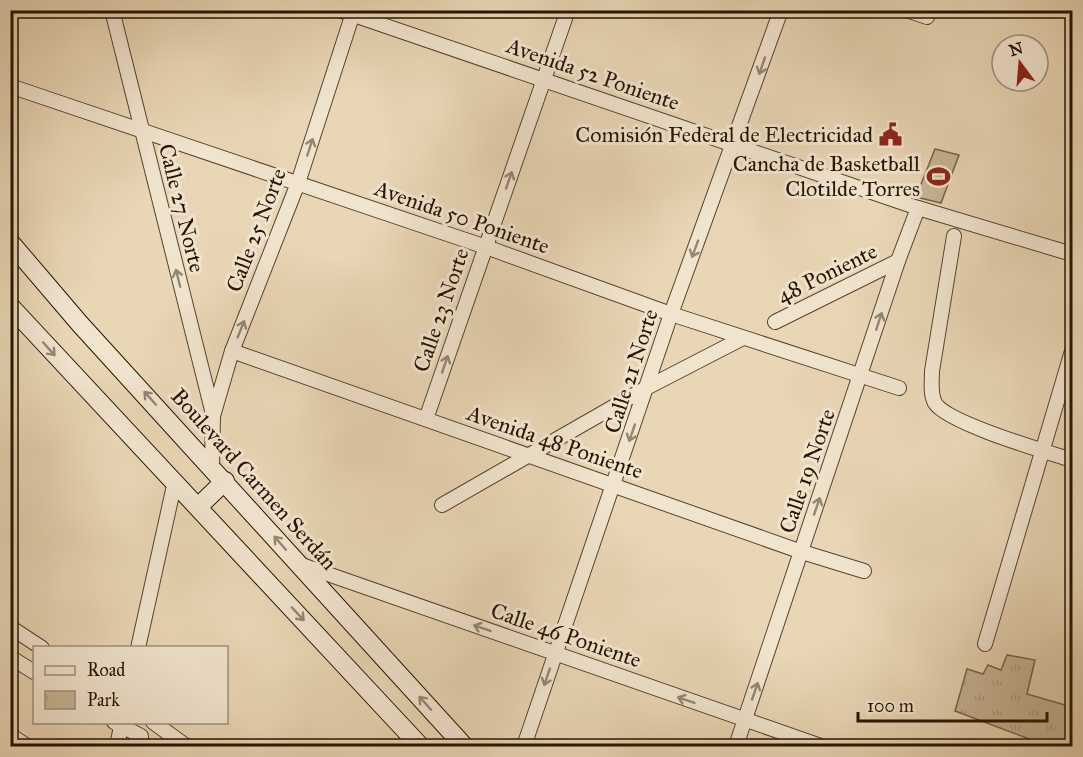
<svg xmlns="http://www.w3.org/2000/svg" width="1083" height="757" font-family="'IM FELL Great Primer',serif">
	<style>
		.grass { fill: #c8b596; stroke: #76644b; stroke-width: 1.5 }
		.park { fill: url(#park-tufts); stroke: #76644b; stroke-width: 1.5 }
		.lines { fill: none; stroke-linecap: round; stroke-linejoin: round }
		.street-casing { stroke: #56442d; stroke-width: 16 }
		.secondary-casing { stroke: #251400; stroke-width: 20 }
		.street { stroke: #f1e4cf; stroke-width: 14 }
		.secondary { stroke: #f1e4cf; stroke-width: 18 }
		.oneway { stroke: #958672 }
		.labels { text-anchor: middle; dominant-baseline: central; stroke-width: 6; stroke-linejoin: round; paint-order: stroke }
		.street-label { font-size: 22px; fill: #251400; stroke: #f1e4cf }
		.poi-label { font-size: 22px; fill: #251400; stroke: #f1e4cf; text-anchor: end }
	</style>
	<defs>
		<pattern id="park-tufts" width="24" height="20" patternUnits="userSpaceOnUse" patternTransform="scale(1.5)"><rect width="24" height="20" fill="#c8b596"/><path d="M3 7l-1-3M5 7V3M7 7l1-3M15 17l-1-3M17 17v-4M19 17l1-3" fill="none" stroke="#ac9b80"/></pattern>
	</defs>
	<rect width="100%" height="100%" fill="#e9d6b5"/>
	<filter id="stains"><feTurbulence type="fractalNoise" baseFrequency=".00333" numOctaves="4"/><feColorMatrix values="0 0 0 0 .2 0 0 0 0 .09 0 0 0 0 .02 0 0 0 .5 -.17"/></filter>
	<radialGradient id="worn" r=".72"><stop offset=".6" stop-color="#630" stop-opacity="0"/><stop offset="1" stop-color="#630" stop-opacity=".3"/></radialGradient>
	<path class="grass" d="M935,149L959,155L941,203L916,197Z"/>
	<path class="park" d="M1007,655L1035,660L1027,694L1072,707L1070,746H1048L955,711L967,669L983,674L988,665L1001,670Z"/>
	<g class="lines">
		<defs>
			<g id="street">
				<path d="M112,10L213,414"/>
				<path d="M339,10L918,208L1072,254"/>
				<path d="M906,10L927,17"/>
				<path d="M10,86L486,247L671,314L899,388"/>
				<path d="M954,236L932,371C932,382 930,394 935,403C947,423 1047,452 1072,460"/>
				<path d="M775,322L898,261"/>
				<path d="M232,351L802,552L864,571"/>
				<path d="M426,419L568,10"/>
				<path d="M212,467L213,416L232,351L298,183L354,10"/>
				<path d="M442,505L648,387L743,338"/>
				<path d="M299,564L821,746"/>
				<path d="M10,627L42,648"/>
				<path d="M985,644L1072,351"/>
				<path d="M138,648L175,481"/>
				<path d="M10,657L34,672"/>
				<path d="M114,722L141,736"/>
				<path d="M153,722L186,746"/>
				<path d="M10,735L27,746"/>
				<path d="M117,746L122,722"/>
				<path d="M524,746L671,314L781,10"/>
				<path d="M736,746L898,261L918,208"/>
			</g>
			<g id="secondary">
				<path d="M10,242L80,324L464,746"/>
				<path d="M10,306L420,746"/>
				<path d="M198,507L225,481"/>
			</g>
		</defs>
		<use href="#street" class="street-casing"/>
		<use href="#secondary" class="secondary-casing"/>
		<use href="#street" class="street"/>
		<use href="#secondary" class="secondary"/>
	</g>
	<defs><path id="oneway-shaft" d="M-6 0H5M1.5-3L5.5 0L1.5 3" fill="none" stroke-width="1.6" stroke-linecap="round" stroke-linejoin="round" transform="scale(1.5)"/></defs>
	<g class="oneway">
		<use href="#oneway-shaft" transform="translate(762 66) rotate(109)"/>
		<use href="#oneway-shaft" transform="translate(310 147) rotate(-72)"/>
		<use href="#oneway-shaft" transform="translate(509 180) rotate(-71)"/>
		<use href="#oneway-shaft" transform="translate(695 249) rotate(110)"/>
		<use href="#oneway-shaft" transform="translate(178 278) rotate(-104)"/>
		<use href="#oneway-shaft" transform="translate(879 321) rotate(-72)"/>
		<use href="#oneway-shaft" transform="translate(241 329) rotate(-68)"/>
		<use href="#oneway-shaft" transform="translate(49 349) rotate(48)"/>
		<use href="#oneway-shaft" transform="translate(445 364) rotate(-71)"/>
		<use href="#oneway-shaft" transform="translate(150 398) rotate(-132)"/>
		<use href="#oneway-shaft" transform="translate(632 433) rotate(109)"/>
		<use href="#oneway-shaft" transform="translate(817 506) rotate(-71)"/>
		<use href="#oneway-shaft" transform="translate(280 543) rotate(-131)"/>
		<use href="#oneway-shaft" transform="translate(298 614) rotate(47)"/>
		<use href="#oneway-shaft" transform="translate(482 628) rotate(-161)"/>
		<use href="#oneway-shaft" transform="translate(547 677) rotate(109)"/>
		<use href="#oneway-shaft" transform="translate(755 691) rotate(-71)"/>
		<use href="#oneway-shaft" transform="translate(686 700) rotate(-161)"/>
		<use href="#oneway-shaft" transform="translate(425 703) rotate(-132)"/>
	</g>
	<defs>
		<symbol id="civic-bare" viewBox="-9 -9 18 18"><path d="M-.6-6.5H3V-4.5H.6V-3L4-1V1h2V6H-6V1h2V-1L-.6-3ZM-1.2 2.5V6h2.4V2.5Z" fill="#8f2418" stroke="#f1e4cf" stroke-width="2.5" paint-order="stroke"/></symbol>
		<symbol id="stadium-bare" viewBox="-9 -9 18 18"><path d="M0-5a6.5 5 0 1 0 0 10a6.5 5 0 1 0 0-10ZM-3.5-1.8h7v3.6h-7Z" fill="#8f2418" stroke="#f1e4cf" stroke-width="2.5" paint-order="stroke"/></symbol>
	</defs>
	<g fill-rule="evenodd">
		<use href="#civic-bare" x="874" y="118" width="33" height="33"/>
		<use href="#stadium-bare" x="922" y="160" width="33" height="33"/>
	</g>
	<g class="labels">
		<g class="street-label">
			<text transform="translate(593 74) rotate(19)">Avenida 52 Poniente</text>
			<text transform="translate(182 208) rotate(76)">Calle 27 Norte</text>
			<text transform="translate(462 217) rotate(19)">Avenida 50 Poniente</text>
			<text transform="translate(256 230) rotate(-69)">Calle 25 Norte</text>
			<text transform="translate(827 273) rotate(-26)">48 Poniente</text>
			<text transform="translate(441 310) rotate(-71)">Calle 23 Norte</text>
			<text transform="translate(631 371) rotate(-72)">Calle 21 Norte</text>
			<text transform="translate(555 442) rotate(19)">Avenida 48 Poniente</text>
			<text transform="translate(807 471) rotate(-71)">Calle 19 Norte</text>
			<text transform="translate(254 479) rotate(48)">Boulevard Carmen Serdán</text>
			<text transform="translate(566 635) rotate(19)">Calle 46 Poniente</text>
		</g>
		<g class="poi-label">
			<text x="873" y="134">Comisión Federal de Electricidad</text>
			<text x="920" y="163">Cancha de Basketball<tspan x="920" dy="25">Clotilde Torres</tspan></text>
		</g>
	</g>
	<rect width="1083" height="757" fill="none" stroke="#e9d6b5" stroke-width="36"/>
	<rect x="12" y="12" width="1059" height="733" fill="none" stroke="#251400" stroke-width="3"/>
	<rect x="18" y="18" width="1047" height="721" fill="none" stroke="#251400" stroke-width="1.5"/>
	<rect x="33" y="646" width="195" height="78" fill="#f1e4cf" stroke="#9f917c" stroke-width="1.5"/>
	<rect x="45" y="666" width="30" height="9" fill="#f1e4cf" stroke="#9f917c" stroke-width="1.5"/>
	<text x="87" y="676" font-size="18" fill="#251400">Road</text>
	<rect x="45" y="691" width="30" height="18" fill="url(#park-tufts)" stroke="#9f917c" stroke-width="1.5"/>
	<text x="87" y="706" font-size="18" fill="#251400">Park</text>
	<g transform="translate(1020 63) rotate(344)"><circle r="28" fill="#f1e4cf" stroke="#9f917c" stroke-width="1.5"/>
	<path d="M0-4.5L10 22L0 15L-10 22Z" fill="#8f2418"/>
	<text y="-9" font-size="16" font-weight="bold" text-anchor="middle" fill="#251400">N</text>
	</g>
	<path d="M858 712v9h189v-9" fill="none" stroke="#251400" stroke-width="3"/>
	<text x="867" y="712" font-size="18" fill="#251400" stroke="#f1e4cf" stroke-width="4.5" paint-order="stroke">100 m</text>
	<rect width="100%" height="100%" filter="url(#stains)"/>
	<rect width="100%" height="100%" fill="url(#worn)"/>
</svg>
